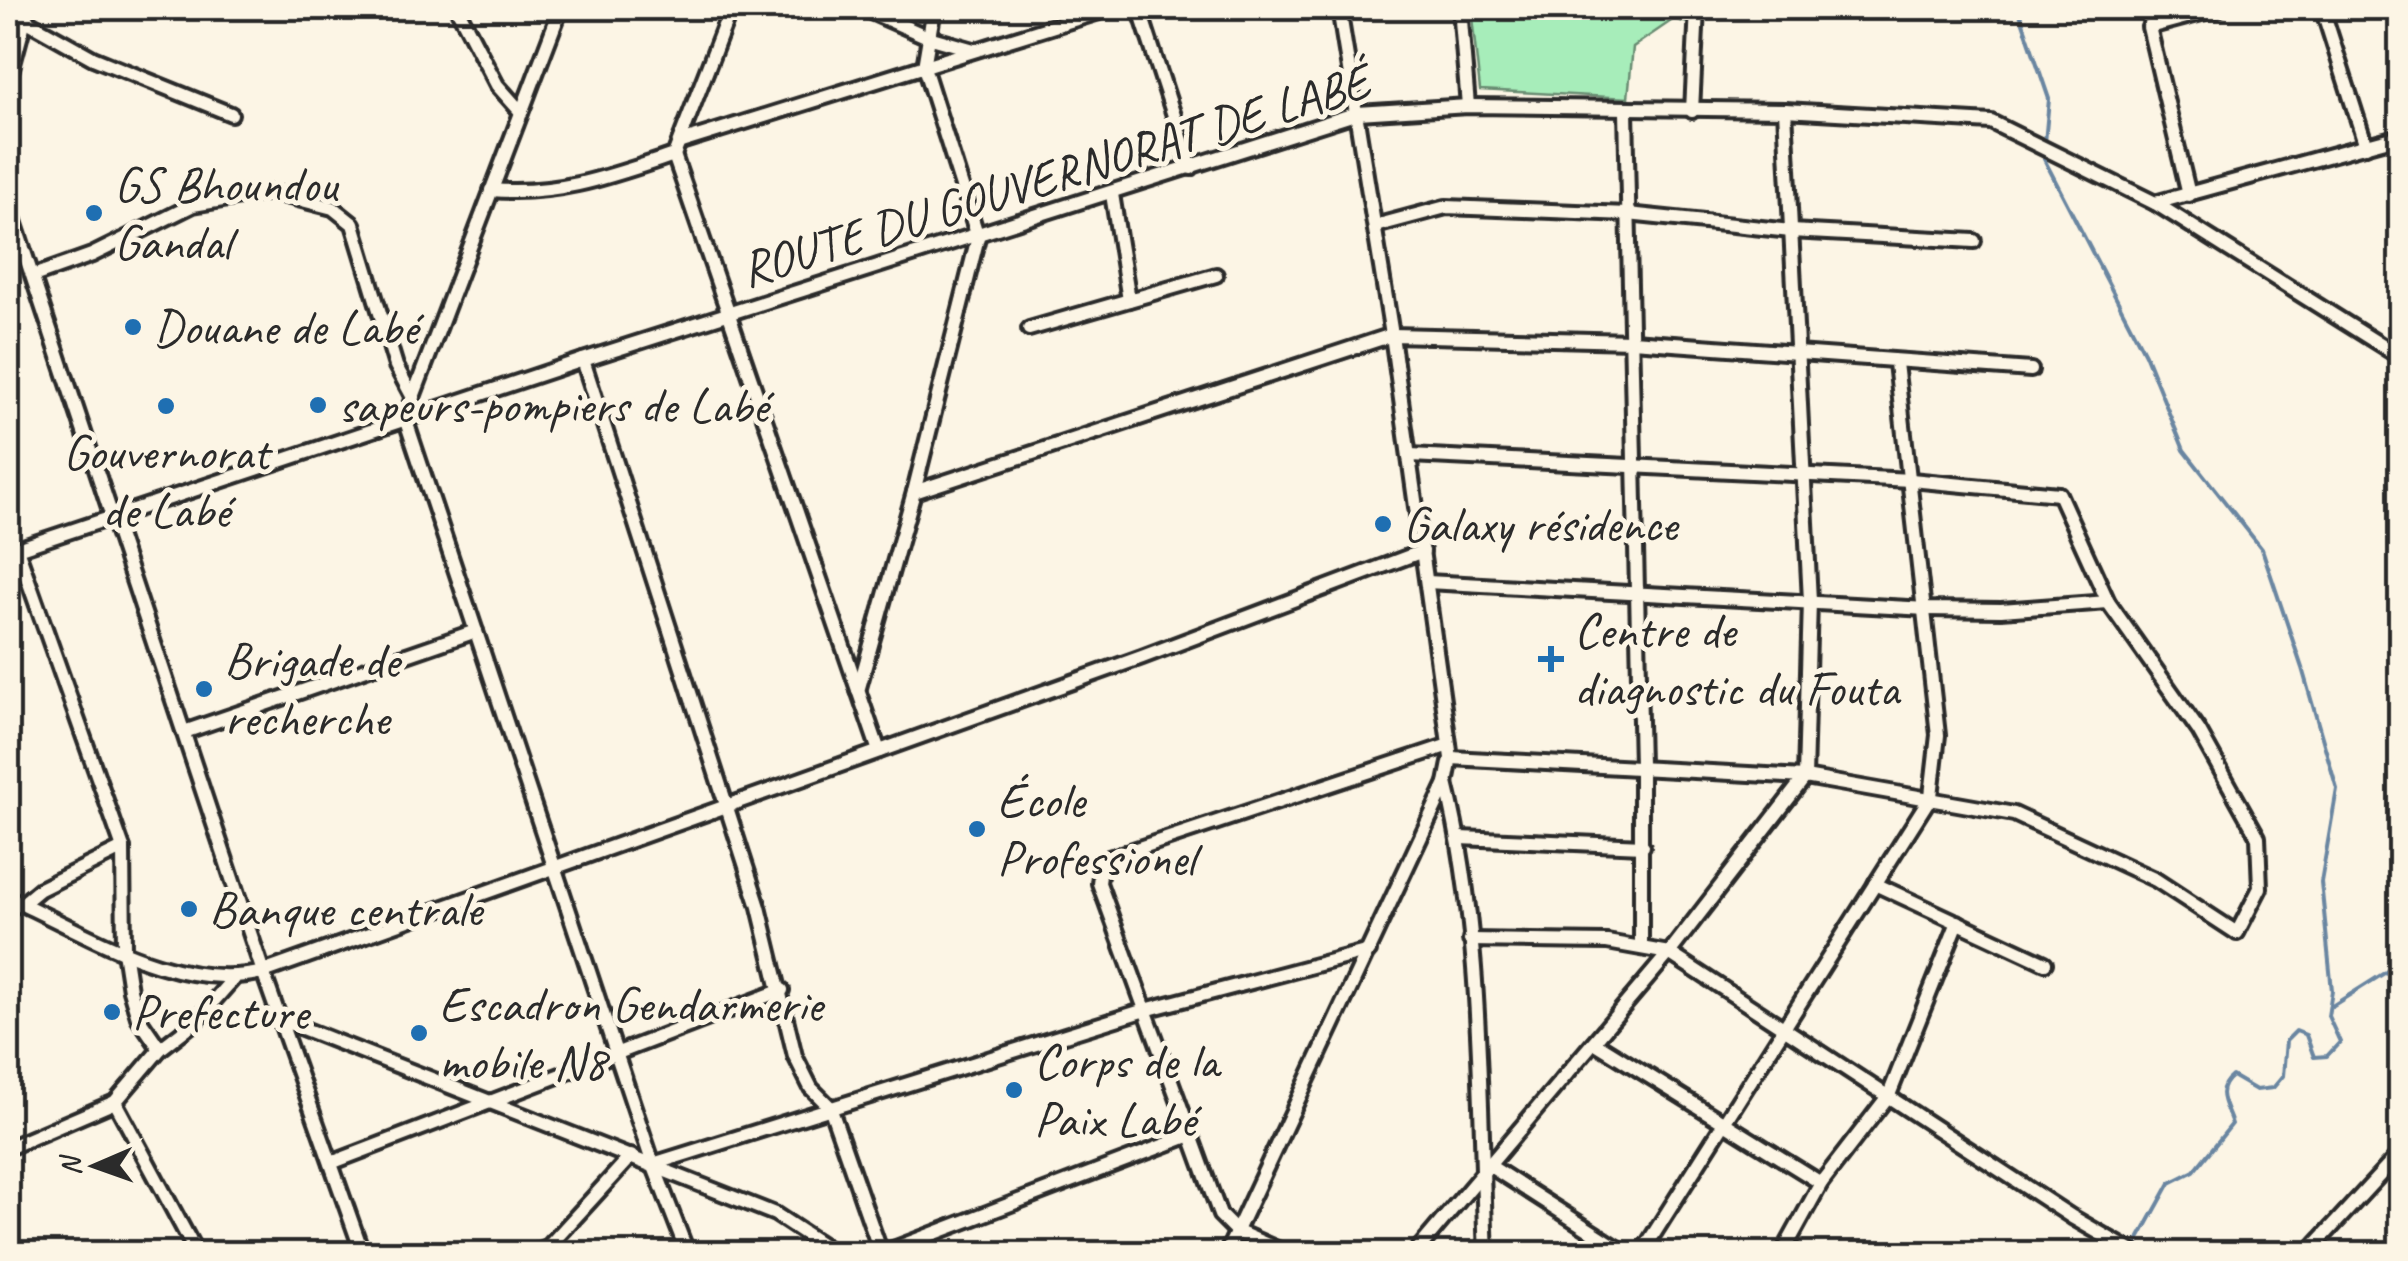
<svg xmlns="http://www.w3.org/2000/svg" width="2408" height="1261" font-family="Caveat,sans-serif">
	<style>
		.green { fill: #a7edba; stroke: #698c72; stroke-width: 2.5 }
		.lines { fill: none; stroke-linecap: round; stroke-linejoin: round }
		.stream { stroke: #6b86a1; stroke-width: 4 }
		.minor-casing { stroke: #2b2b2b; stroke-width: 20 }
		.minor { stroke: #fcf5e5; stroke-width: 12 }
		.poi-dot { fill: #1f6fb2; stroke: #fcf5e5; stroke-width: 4 }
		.labels { text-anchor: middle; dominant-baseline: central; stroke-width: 10; stroke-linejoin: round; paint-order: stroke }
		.street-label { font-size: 50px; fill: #2b2b2b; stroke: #fcf5e5 }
		.poi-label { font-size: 50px; fill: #2b2b2b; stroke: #fcf5e5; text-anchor: start }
	</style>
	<rect width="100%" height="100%" fill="#fcf5e5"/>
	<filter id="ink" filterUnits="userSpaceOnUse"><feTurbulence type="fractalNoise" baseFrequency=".01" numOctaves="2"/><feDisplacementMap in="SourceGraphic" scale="20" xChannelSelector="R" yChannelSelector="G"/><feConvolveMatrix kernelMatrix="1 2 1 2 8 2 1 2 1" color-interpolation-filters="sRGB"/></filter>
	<g filter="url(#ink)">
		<path class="green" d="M1471,8H1689L1688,23L1674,19L1633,47L1628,98L1480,90Z"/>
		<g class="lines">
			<g class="stream">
				<path d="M2018,8L2049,99L2045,143"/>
				<path d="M2045,152L2044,159L2145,354L2184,450L2262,549L2302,668L2337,789L2321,882L2332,991L2328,1016L2340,1042L2327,1056L2314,1057L2306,1035L2296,1031L2286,1041L2283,1076L2273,1088L2256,1090L2232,1076C2213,1091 2226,1105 2232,1124L2194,1171L2170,1183L2133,1250"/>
				<path d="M2332,1006L2386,972L2400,956"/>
			</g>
			<defs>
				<g id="minor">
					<path d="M457,8L497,85L521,112"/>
					<path d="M561,8L405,418L653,1164L688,1254"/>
					<path d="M862,8L928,37L974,50"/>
					<path d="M1139,8L1191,168"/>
					<path d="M1460,8L1468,106"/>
					<path d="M2322,8L2366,146"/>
					<path d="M25,20L93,58L231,114"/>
					<path d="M8,83L28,8"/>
					<path d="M1626,111L1641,765V946"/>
					<path d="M1692,111L1697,8"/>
					<path d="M681,142L1112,8"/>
					<path d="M674,155L879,751"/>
					<path d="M491,190C558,196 611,176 674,155L731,8"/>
					<path d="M1112,194L1129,300"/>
					<path d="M2189,195L2149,27L2220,8"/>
					<path d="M8,203L263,972L363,1254"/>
					<path d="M2155,203L2400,136"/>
					<path d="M1375,226L1446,207L1628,214L1791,231L1974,241"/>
					<path d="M33,276L92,255L193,205L271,192L333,208L353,224L396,366L411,394"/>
					<path d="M1029,329L1216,275"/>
					<path d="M583,360L759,907L795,1056L811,1088L830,1107L881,1253"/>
					<path d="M1410,455L1911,480L2059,494L2108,602L2199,731L2258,837L2260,888L2237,933L2156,880L2014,814L1805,777L1451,758"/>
					<path d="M914,492L1392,335L1632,341L2031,370"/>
					<path d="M8,552L583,360L1358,113L1468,106L1785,110L1991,122L2155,203L2400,357"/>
					<path d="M1427,582L1927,609L2001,610L2108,602"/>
					<path d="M858,691L914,492L978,237L924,67L934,8"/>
					<path d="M184,732L476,631"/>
					<path d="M1446,783C1483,931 1479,1100 1486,1254"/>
					<path d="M1460,838L1643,846"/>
					<path d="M1875,884L2045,963"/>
					<path d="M8,897L22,904L40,889L123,848"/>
					<path d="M8,908L22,904C95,938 180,992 263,972L1142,657L1423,551"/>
					<path d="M1470,940L1607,942L1669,953L2072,1217L2136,1254"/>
					<path d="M279,1019L775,1214L836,1254"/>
					<path d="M1594,1042L1821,1183"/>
					<path d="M160,1049L195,1022L233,979"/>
					<path d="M115,1102L197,1254"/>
					<path d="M8,1148L115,1102L160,1049L138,1017L130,990L124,951L123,848L17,549"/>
					<path d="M331,1163L782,990"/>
					<path d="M653,1164L1145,1010L1369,951"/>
					<path d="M1490,1166L1627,1254"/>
					<path d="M532,1254L549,1246L631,1156"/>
					<path d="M880,1254L1191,1135"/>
					<path d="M1226,1254L1446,783L1451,758L1392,335L1339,8"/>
					<path d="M1288,1254L1236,1231L1220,1215L1099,883L1101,868L1109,858L1449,745"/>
					<path d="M1414,1254L1669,953L1805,777L1810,601L1785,110"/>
					<path d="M1641,1254L1931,796L1938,735L1896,363"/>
					<path d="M1782,1254L1821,1183L1889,1095L1958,922"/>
					<path d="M2307,1254L2400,1153"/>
				</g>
			</defs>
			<use href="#minor" class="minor-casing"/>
			<use href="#minor" class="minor"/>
		</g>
	</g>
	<g class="poi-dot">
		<circle cx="94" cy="213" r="10"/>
		<circle cx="133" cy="327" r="10"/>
		<circle cx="318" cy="405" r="10"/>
		<circle cx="166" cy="406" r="10"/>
		<circle cx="1383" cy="524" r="10"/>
		<path d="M1546 644h10v10h10v10h-10v10h-10v-10h-10v-10h10z"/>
		<circle cx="204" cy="689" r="10"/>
		<circle cx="977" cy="829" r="10"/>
		<circle cx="189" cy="909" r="10"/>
		<circle cx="112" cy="1012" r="10"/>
		<circle cx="419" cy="1033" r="10"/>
		<circle cx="1014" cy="1090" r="10"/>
	</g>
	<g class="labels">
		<g class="street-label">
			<text transform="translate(1055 175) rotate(-17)">ROUTE DU GOUVERNORAT DE LABÉ</text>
		</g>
		<g class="poi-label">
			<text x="114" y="184">GS Bhoundou<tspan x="114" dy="58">Gandal</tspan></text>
			<text x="153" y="327">Douane de Labé</text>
			<text x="338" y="405">sapeurs-pompiers de Labé</text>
			<text x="166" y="452" text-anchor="middle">Gouvernorat<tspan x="166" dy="58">de Labé</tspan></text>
			<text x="1403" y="524">Galaxy résidence</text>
			<text x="1574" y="630">Centre de<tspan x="1574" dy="58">diagnostic du Fouta</tspan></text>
			<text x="224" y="660">Brigade de<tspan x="224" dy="58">recherche</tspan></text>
			<text x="997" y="800">École<tspan x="997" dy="58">Professionel</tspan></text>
			<text x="209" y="909">Banque centrale</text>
			<text x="439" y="1004">Escadron Gendarmerie<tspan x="439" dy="58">mobile N8</tspan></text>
			<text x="132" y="1012">Prefecture</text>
			<text x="1034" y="1061">Corps de la<tspan x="1034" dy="58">Paix Labé</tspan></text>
		</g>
	</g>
	<rect width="2408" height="1261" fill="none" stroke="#fcf5e5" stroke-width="40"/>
	<rect x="20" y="20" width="2368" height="1221" fill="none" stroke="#2b2b2b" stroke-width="4" filter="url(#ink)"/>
	<g transform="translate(95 1166) rotate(268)" stroke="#fcf5e5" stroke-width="8" paint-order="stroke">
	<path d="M0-8L18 38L0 25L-18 38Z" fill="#2b2b2b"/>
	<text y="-15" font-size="28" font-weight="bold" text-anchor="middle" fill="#2b2b2b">N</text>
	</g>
</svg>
